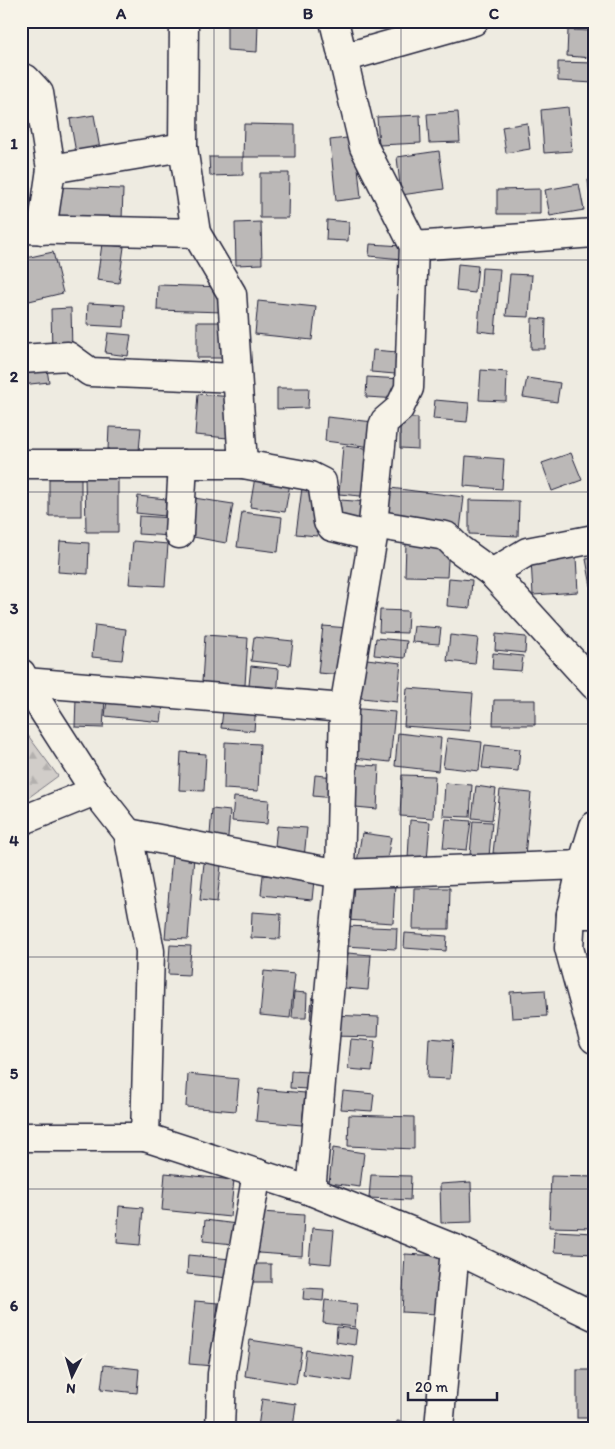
<svg xmlns="http://www.w3.org/2000/svg" width="615" height="1449" font-family="Itim,sans-serif">
	<style>
		.forest { fill: url(#forest-firs); stroke: #7a7882 }
		.building { fill: #bbb8b7; stroke: #22223b }
		.lines { fill: none; stroke-linecap: round; stroke-linejoin: round }
		.street-casing { stroke: #22223b; stroke-width: 31 }
		.street { stroke: #f7f3e8; stroke-width: 28 }
		.grid { fill: none; stroke: #22223b; stroke-width: 1; stroke-opacity: 0.55 }
		.neatline { fill: none; stroke: #22223b; stroke-width: 2 }
		.grid-label { font-size: 16px; text-anchor: middle; font-weight: bold; fill: #22223b }
	</style>
	<defs>
		<pattern id="forest-firs" width="22" height="20" patternUnits="userSpaceOnUse" patternTransform="scale(1.25)"><rect width="22" height="20" fill="#d1cdc9"/><path d="M5 1l3.5 6h-7zM16 11l3.5 6h-7z" fill="#b3b0ae"/></pattern>
	</defs>
	<rect width="100%" height="100%" fill="#eeebe1"/>
	<filter id="ink" filterUnits="userSpaceOnUse"><feTurbulence type="fractalNoise" baseFrequency=".02" numOctaves="2"/><feDisplacementMap in="SourceGraphic" scale="10" xChannelSelector="R" yChannelSelector="G"/><feConvolveMatrix kernelMatrix="1 2 1 2 8 2 1 2 1" color-interpolation-filters="sRGB"/></filter>
	<g filter="url(#ink)">
		<path class="forest" d="M21,726L58,776L21,803Z"/>
		<g class="building">
			<path d="M227,21L258,23L257,52L227,50Z"/>
			<path d="M384,21H420L384,26Z"/>
			<path d="M568,30L593,31L592,58L567,56Z"/>
			<path d="M558,62L594,63V83L558,81Z"/>
			<path d="M568,107L572,151L544,153L541,110Z"/>
			<path d="M458,112L460,142L429,143L427,114Z"/>
			<path d="M94,115L100,149L76,153L70,119Z"/>
			<path d="M420,115L421,143L379,145L377,117Z"/>
			<path d="M527,123L530,149L506,153L502,127Z"/>
			<path d="M244,124L295,125V157H243Z"/>
			<path d="M355,137L361,198L336,201L330,140Z"/>
			<path d="M439,151L444,189L401,195L397,157Z"/>
			<path d="M209,157H243V175L210,176Z"/>
			<path d="M260,173H289L288,218H260Z"/>
			<path d="M594,179V204L591,205L588,180Z"/>
			<path d="M579,184L584,210L550,216L545,190Z"/>
			<path d="M54,187L123,189L122,220L53,218Z"/>
			<path d="M540,189V214H497V190Z"/>
			<path d="M327,220L349,222L348,241L326,240Z"/>
			<path d="M261,222L262,264L236,265L235,223Z"/>
			<path d="M102,244L124,247L119,283L97,280Z"/>
			<path d="M370,244L403,246V259L369,256Z"/>
			<path d="M53,252L63,293L25,302L21,288V259Z"/>
			<path d="M458,264L478,266L475,293L456,291Z"/>
			<path d="M482,268L500,269L495,333L478,331Z"/>
			<path d="M510,274L532,275L529,317L506,316Z"/>
			<path d="M158,285L224,287L223,312L157,310Z"/>
			<path d="M258,301L316,307L312,340L255,334Z"/>
			<path d="M88,303L125,305L124,327L87,325Z"/>
			<path d="M71,308L72,351H52L51,309Z"/>
			<path d="M532,318L546,319L545,349H531Z"/>
			<rect x="197" y="322" width="30" height="36"/>
			<path d="M108,333L131,335L128,356L105,353Z"/>
			<path d="M373,350L409,353L407,375L371,372Z"/>
			<path d="M46,363L49,382L21,385V366Z"/>
			<path d="M481,370L507,372L506,401L479,400Z"/>
			<path d="M367,377L401,379L400,399L366,397Z"/>
			<path d="M527,378L560,383L557,402L523,397Z"/>
			<path d="M277,388H309L308,408L277,409Z"/>
			<path d="M198,394L232,397L228,438L195,435Z"/>
			<path d="M435,400L469,403L467,422L433,419Z"/>
			<path d="M327,417L374,422L372,447L325,441Z"/>
			<path d="M400,418H418V449L400,448Z"/>
			<path d="M109,427L141,428L139,451L108,450Z"/>
			<path d="M343,446L375,449L371,497L339,494Z"/>
			<path d="M571,453L582,480L552,491L542,463Z"/>
			<path d="M466,456L504,459L502,489L464,486Z"/>
			<rect x="49" y="475" width="32" height="41"/>
			<path d="M85,475H118V532H86Z"/>
			<path d="M255,477L290,483L285,512L250,507Z"/>
			<path d="M382,487L464,497L460,530L379,520Z"/>
			<path d="M302,488L322,491L317,536L296,534Z"/>
			<path d="M138,496L166,499L165,516L136,513Z"/>
			<path d="M194,498L233,504L226,543L188,536Z"/>
			<path d="M340,500L368,502L367,522L338,521Z"/>
			<path d="M469,500L519,501L518,536L469,534Z"/>
			<path d="M242,512L282,517L278,552L237,547Z"/>
			<path d="M139,516L173,518L172,536L138,534Z"/>
			<path d="M60,541L89,543L88,574L58,572Z"/>
			<path d="M133,541L168,544L165,586L129,584Z"/>
			<path d="M406,543L449,544L447,577L405,576Z"/>
			<path d="M576,557L578,592L533,595L531,559Z"/>
			<path d="M594,558V591H592L586,559Z"/>
			<path d="M449,578L472,580L470,608L447,606Z"/>
			<path d="M380,610L408,611L407,633L379,632Z"/>
			<path d="M95,625L126,629L122,660L92,657Z"/>
			<path d="M323,626L349,628L344,675L318,673Z"/>
			<path d="M414,626L441,628L439,644L412,642Z"/>
			<path d="M496,634L526,637L525,653L495,650Z"/>
			<path d="M205,635L248,638L245,685L202,682Z"/>
			<path d="M450,635L478,638L475,664L447,661Z"/>
			<path d="M254,637L293,641L290,665L251,661Z"/>
			<path d="M376,638L407,641L405,658L374,655Z"/>
			<path d="M493,653L523,656L521,671L492,669Z"/>
			<path d="M358,658L401,663L397,702L354,697Z"/>
			<path d="M251,666L279,669L277,698L248,695Z"/>
			<path d="M407,688L473,693L470,731L404,726Z"/>
			<path d="M108,692L164,699L161,722L105,716Z"/>
			<path d="M76,698L105,699L103,728L75,727Z"/>
			<path d="M494,700H535V725H493Z"/>
			<path d="M224,702L256,705L254,731L221,728Z"/>
			<path d="M350,708L395,712L390,762L345,757Z"/>
			<path d="M398,733L441,738L438,771L395,766Z"/>
			<path d="M447,738L482,742L479,771L443,767Z"/>
			<path d="M225,742L260,744L258,791L224,789Z"/>
			<path d="M485,745L520,749L518,771L482,768Z"/>
			<path d="M181,752L206,754L204,791L179,790Z"/>
			<path d="M348,764L379,766L377,809L345,806Z"/>
			<path d="M315,775L335,777L333,798L313,796Z"/>
			<path d="M402,775L435,776L433,818L400,816Z"/>
			<path d="M445,783L472,785L470,817L443,816Z"/>
			<path d="M476,786L496,789L492,820L472,818Z"/>
			<path d="M500,790L531,793L525,856L493,853Z"/>
			<path d="M234,797L269,800L267,824L232,821Z"/>
			<path d="M212,809L230,811L227,849L209,848Z"/>
			<path d="M446,819L471,821L467,850L443,848Z"/>
			<path d="M410,820L430,822L427,861L408,859Z"/>
			<path d="M473,821L492,822L489,857L470,855Z"/>
			<path d="M277,826L307,828L304,858L274,856Z"/>
			<path d="M362,833L391,837L386,866L357,862Z"/>
			<path d="M205,854L222,856L217,902L200,900Z"/>
			<path d="M172,855L194,856L188,939L165,938Z"/>
			<path d="M263,875L314,880L312,900L261,895Z"/>
			<path d="M348,881L395,884L393,923L346,920Z"/>
			<path d="M414,888H450L449,929H413Z"/>
			<path d="M252,912L281,914L280,939L251,938Z"/>
			<path d="M345,926L397,928L396,949L345,946Z"/>
			<path d="M405,933L447,936L446,951L404,948Z"/>
			<path d="M170,945L191,946L189,975L168,974Z"/>
			<path d="M348,953L371,955L368,990L345,988Z"/>
			<path d="M264,971L295,974L290,1018L260,1015Z"/>
			<path d="M545,990L547,1016L512,1018L510,992Z"/>
			<path d="M294,992L307,993L306,1018H292Z"/>
			<path d="M312,997L326,998L324,1021L310,1020Z"/>
			<path d="M331,1015L379,1017L378,1037L330,1036Z"/>
			<path d="M429,1038L453,1040L450,1079L427,1078Z"/>
			<path d="M351,1039L375,1041L372,1071L348,1069Z"/>
			<path d="M291,1071L308,1072L307,1089L290,1088Z"/>
			<path d="M188,1074L239,1079L236,1111L186,1107Z"/>
			<path d="M259,1089L305,1093L302,1125L256,1121Z"/>
			<path d="M343,1091L374,1094L372,1111L341,1109Z"/>
			<path d="M349,1115L414,1117V1149L348,1146Z"/>
			<path d="M333,1148L364,1153L360,1187L329,1183Z"/>
			<path d="M165,1173L234,1180L230,1217L162,1210Z"/>
			<path d="M371,1175L411,1176L410,1200L369,1198Z"/>
			<path d="M551,1176L594,1177V1228L549,1227Z"/>
			<path d="M471,1182L472,1222L441,1223L440,1184Z"/>
			<path d="M119,1206L143,1208L140,1245L117,1243Z"/>
			<path d="M261,1212L304,1215L302,1256L258,1253Z"/>
			<path d="M205,1220L245,1225L243,1245L203,1241Z"/>
			<path d="M312,1228L334,1230L331,1264L309,1262Z"/>
			<path d="M555,1231L594,1233V1254L554,1252Z"/>
			<path d="M405,1254L440,1256L437,1314L402,1312Z"/>
			<path d="M188,1255L231,1259L229,1278L187,1274Z"/>
			<rect x="250" y="1264" width="21" height="18"/>
			<path d="M304,1288L324,1289L323,1301L303,1299Z"/>
			<path d="M325,1300L357,1304L355,1327L323,1323Z"/>
			<path d="M195,1301L218,1303L213,1366L189,1364Z"/>
			<path d="M337,1327L357,1329L355,1345L336,1342Z"/>
			<path d="M250,1340L302,1348L296,1384L245,1376Z"/>
			<path d="M306,1350L354,1357L351,1381L303,1374Z"/>
			<path d="M104,1365L139,1369L137,1393L101,1389Z"/>
			<rect x="577" y="1370" width="17" height="48"/>
			<path d="M262,1399L296,1404L293,1428L258,1427Z"/>
			<path d="M397,1421L421,1424V1428H396Z"/>
			<path d="M22,1422L66,1428H22Z"/>
			<path d="M594,1424V1428H573L572,1425Z"/>
			<path d="M475,1426L500,1427V1428H475Z"/>
		</g>
		<g class="lines">
			<defs>
				<g id="street">
					<path d="M334,21L343,58L474,21"/>
					<path d="M343,58L364,147L414,246L409,388L399,409L385,421L383,426L373,524L446,536L459,549L492,573L594,685"/>
					<path d="M21,79H26L39,93L51,169L42,230"/>
					<path d="M51,169L183,147"/>
					<path d="M21,229L196,233L183,147L184,21"/>
					<path d="M196,233L232,294L243,464"/>
					<path d="M414,246L594,233"/>
					<path d="M21,359L68,356L90,372L237,378"/>
					<path d="M21,464H243L310,476L322,482L328,522L332,527L373,537L344,708L340,874L311,1191"/>
					<path d="M179,534L183,464"/>
					<path d="M492,573L527,552L594,539"/>
					<path d="M21,673L25,682L95,791L128,833L150,951L145,1137L311,1191L455,1249L594,1316"/>
					<path d="M25,682L344,708"/>
					<path d="M21,821L95,791"/>
					<path d="M594,826L582,865L571,914H594"/>
					<path d="M128,833L340,874L582,865"/>
					<path d="M571,914L569,948L594,1039"/>
					<path d="M21,1137H145"/>
					<path d="M220,1428L222,1374L257,1173"/>
					<path d="M439,1428L455,1249"/>
				</g>
			</defs>
			<use href="#street" class="street-casing"/>
			<use href="#street" class="street"/>
		</g>
	</g>
	<path class="grid" d="M214,21V1428M401,21V1428M21,260H594M21,492H594M21,724H594M21,957H594M21,1189H594"/>
	<rect width="615" height="1449" fill="none" stroke="#f7f3e8" stroke-width="55"/>
	<g transform="translate(72 1376) rotate(185)" stroke="#f7f3e8" stroke-width="4" paint-order="stroke">
	<path d="M0-4L9 19L0 12L-9 19Z" fill="#22223b"/>
	<text y="-8" font-size="14" font-weight="bold" text-anchor="middle" fill="#22223b">N</text>
	</g>
	<path d="M408 1392v8h89v-8" fill="none" stroke="#22223b" stroke-width="2.5"/>
	<text x="415" y="1392" font-size="15" fill="#22223b" stroke="#f7f3e8" stroke-width="4" paint-order="stroke">20 m</text>
	<rect x="28" y="28" width="560" height="1394" class="neatline"/>
	<g class="grid-label">
		<text x="121" y="19">A</text>
		<text x="308" y="19">B</text>
		<text x="494" y="19">C</text>
		<text x="14" y="149">1</text>
		<text x="14" y="382">2</text>
		<text x="14" y="614">3</text>
		<text x="14" y="846">4</text>
		<text x="14" y="1079">5</text>
		<text x="14" y="1311">6</text>
	</g>
</svg>
